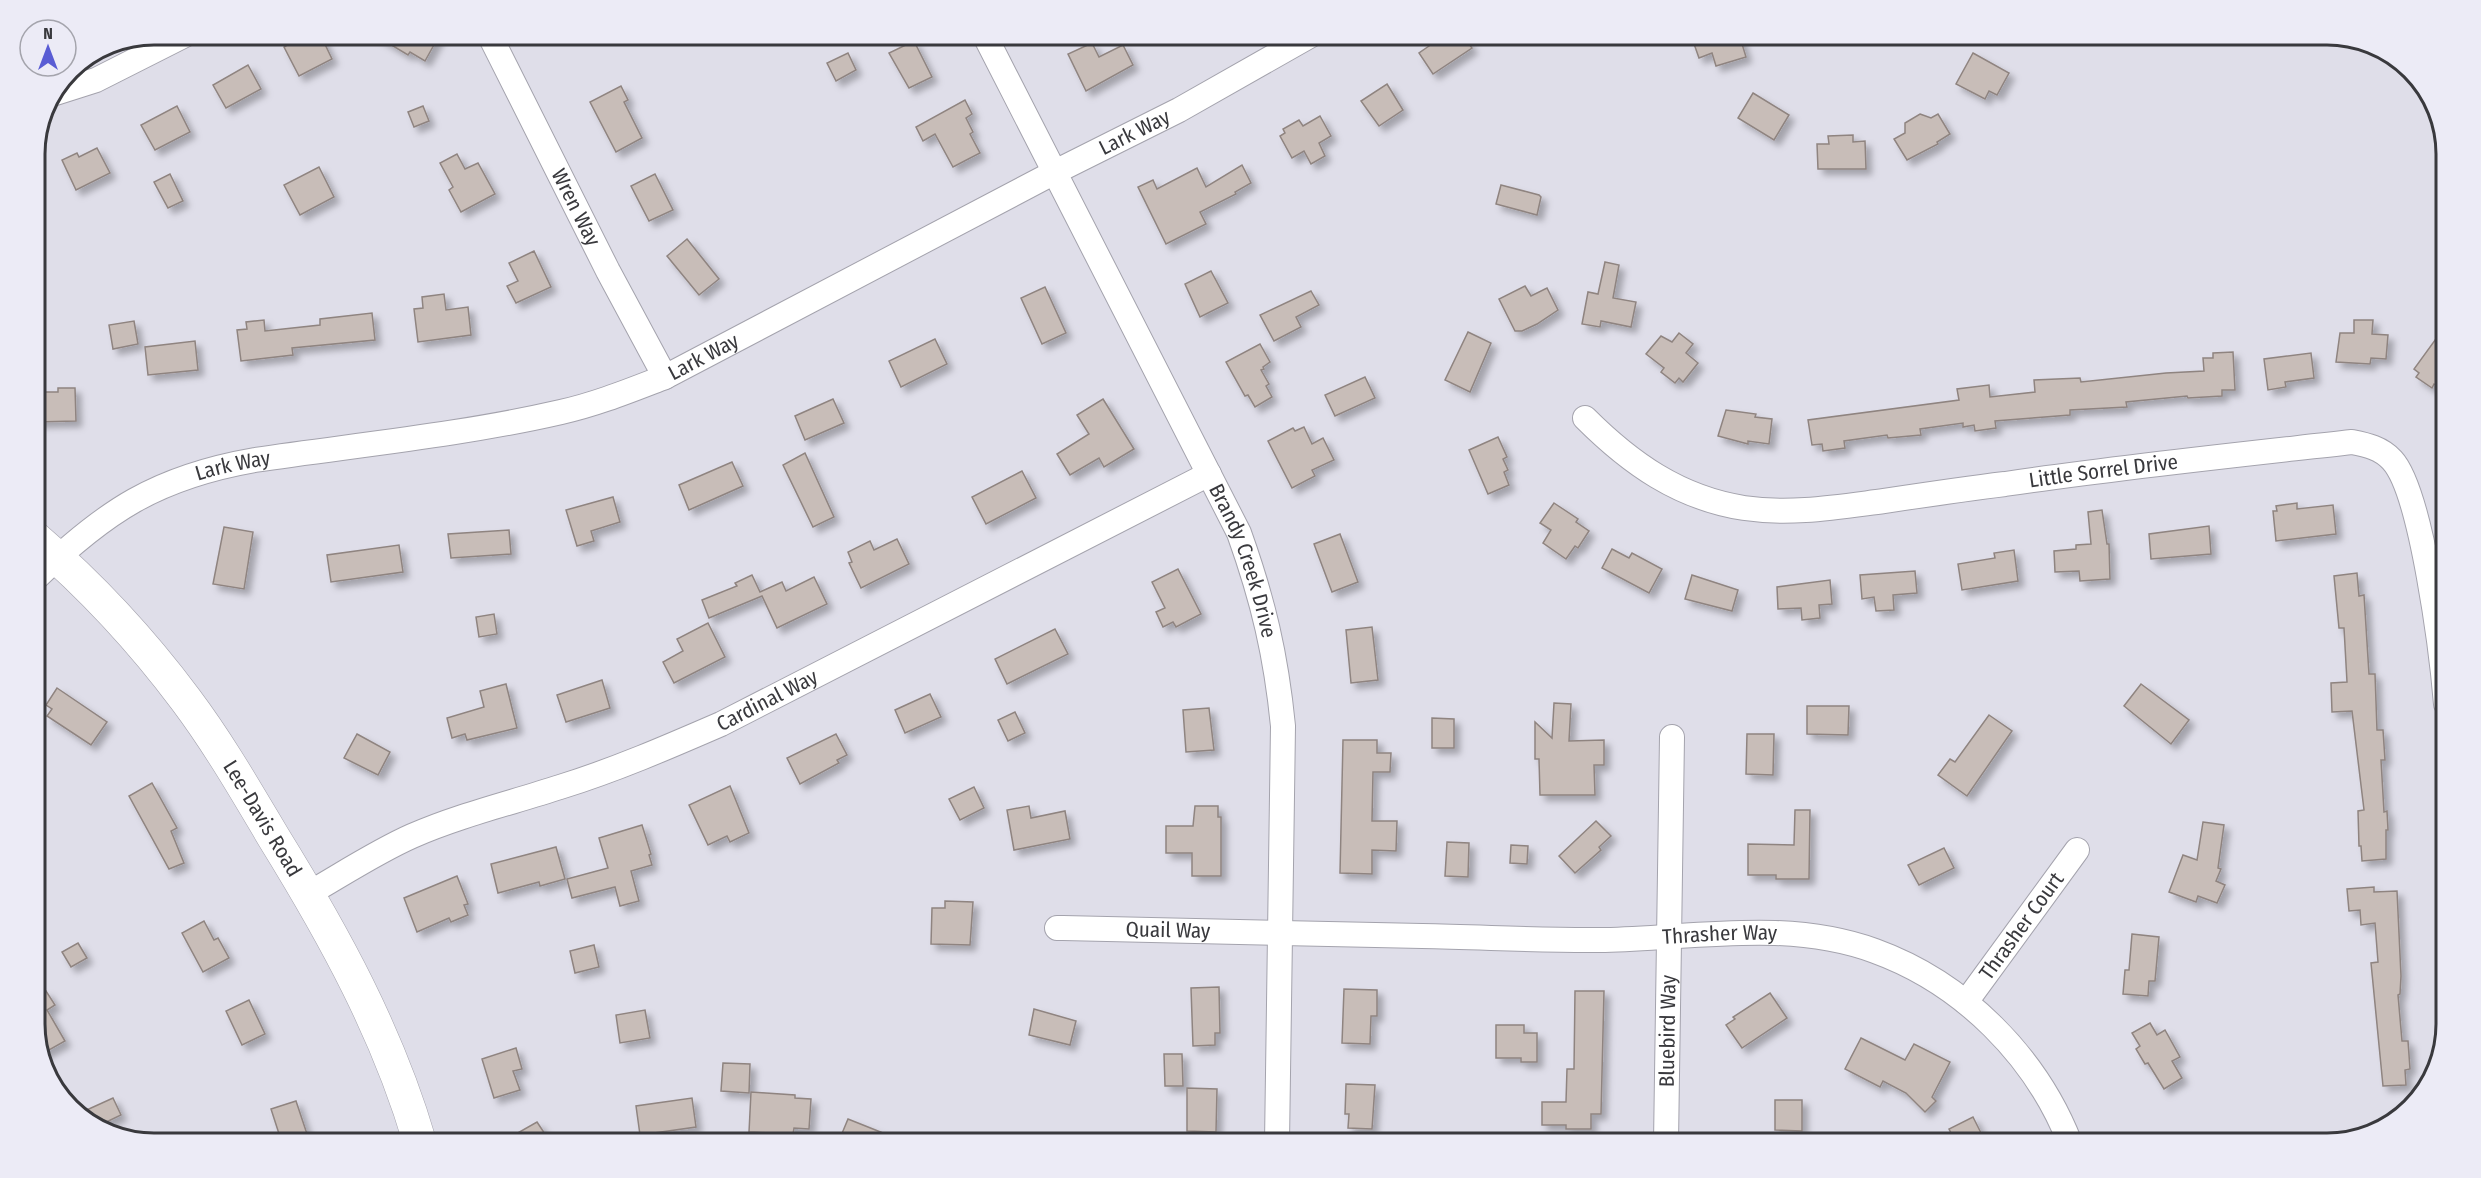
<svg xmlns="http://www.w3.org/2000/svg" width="2481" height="1178" font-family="'Fira Sans Condensed',sans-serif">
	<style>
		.building { fill: #c8bdb8; stroke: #8f8480; stroke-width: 1.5; filter: url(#shadow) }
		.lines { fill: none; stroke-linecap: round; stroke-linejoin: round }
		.street-casing { stroke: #a4a3ad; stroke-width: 26 }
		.secondary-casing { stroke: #a4a3ad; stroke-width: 34 }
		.street { stroke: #fff; stroke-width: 24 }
		.secondary { stroke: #fff; stroke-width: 33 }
		.labels { text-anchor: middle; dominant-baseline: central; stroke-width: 4.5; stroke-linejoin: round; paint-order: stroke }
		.street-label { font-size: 21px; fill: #39393d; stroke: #ecebf6 }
		.rim { fill: none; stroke: #39393d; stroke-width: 3 }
	</style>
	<defs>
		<filter id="shadow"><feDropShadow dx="5.5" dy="5.5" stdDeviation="3" flood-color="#0004"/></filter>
	</defs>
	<rect width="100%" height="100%" fill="#dfdee9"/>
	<g class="building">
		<path d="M317,34H320L332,59L299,76L284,47L301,37L303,41Z"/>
		<path d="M373,34H440L425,61L410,52L408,55Z"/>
		<path d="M1438,34H1462L1472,48L1433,74L1419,53L1429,46L1426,43Z"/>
		<path d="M1715,34H1739L1746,57L1716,66L1712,53L1699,58L1693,41Z"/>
		<path d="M914,41L932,77L909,88L889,53Z"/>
		<path d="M1092,43L1099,57L1123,45L1133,65L1086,91L1068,54Z"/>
		<path d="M848,53L856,70L836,81L827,63Z"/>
		<path d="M1973,53L2009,73L1997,95L1989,91L1985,99L1956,84Z"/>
		<path d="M248,65L261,89L226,108L213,85Z"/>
		<path d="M1387,84L1403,110L1379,126L1361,101Z"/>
		<path d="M621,86L628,100L624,102L642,138L616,152L590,102Z"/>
		<path d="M1753,93L1789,115L1774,140L1738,118Z"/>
		<path d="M965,100L972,114L966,118L973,132L970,134L980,153L953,167L935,134L923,141L916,127Z"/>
		<path d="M177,106L190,132L155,150L141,125Z"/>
		<path d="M423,106L429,121L414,127L408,112Z"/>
		<path d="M1920,114L1931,118L1938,114L1950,134L1937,142L1938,144L1907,160L1894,139L1905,133V123Z"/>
		<path d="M1320,116L1331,136L1319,143L1325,156L1311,164L1304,151L1292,158L1280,136L1285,133L1283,129L1299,120L1303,126Z"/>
		<path d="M1853,135V142L1865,141L1866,169H1818L1817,144H1829L1828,136Z"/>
		<path d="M97,148L110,173L76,190L62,160L77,153L79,157Z"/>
		<path d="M457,154L465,169L478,163L495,194L461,212L449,190L453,187L440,163Z"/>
		<path d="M1242,165L1251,183L1235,192L1236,194L1200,212L1206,224L1166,244L1138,187L1153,180L1157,189L1197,168L1206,187Z"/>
		<path d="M319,167L334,197L300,215L284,185Z"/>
		<path d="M170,174L183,201L168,208L154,182Z"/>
		<path d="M655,174L673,210L649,221L631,186Z"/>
		<path d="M1501,185L1539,195L1541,197L1537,215L1496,204Z"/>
		<path d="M687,239L719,279L699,295L667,256Z"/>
		<path d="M534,251L551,287L516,303L507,286L518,281L509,263Z"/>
		<path d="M1605,262L1619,265L1613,298L1636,302L1631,327L1601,321L1600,327L1582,324L1588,292L1598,294Z"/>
		<path d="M1211,271L1228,303L1200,317L1185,284Z"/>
		<path d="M1525,286L1531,296L1547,288L1558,310L1537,324L1522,331H1515L1499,299Z"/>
		<path d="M1045,287L1066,333L1042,344L1021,298Z"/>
		<path d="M1311,291L1319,305L1296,317L1301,327L1274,341L1260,315Z"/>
		<path d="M444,294L446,310L468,307L471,335L418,342L414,309L423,308L422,297Z"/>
		<path d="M372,313L375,340L292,348L293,355L241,361L237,330L247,329L246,322L264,320L265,331L320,325V319Z"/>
		<path d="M2354,320H2373L2372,334L2388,335L2386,359L2371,358L2370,364L2336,362L2340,333H2354Z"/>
		<path d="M134,321L138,344L113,349L109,325Z"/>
		<path d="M2446,325V391L2434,384L2432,388L2416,377L2419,373L2414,369Z"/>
		<path d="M1468,332L1491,343L1470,392L1445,380Z"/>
		<path d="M1679,333L1693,344L1686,353L1698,363L1683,382L1679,378L1675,383L1661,372L1664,368L1646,354L1661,336L1672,342Z"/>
		<path d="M935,339L947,364L901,387L889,361Z"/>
		<path d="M195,341L198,370L148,375L145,347Z"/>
		<path d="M1260,344L1270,362L1263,367L1264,369L1261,370L1269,384L1266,386L1272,397L1255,407L1248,395L1245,396L1226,362Z"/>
		<path d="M2233,352L2235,390H2222V396L2188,398L2187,396L2126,402L2127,407L2070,410V415L1995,421L1996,428L1975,431L1974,425L1963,427V423L1920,429L1921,435L1888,438L1887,435L1844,441L1845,448L1823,451L1822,444L1812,445L1808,420L1959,400L1957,389L1989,385L1990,397L2035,392L2034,380L2080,378L2081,382L2166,373L2204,371L2203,358H2213V353Z"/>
		<path d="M2311,353L2314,378L2285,382L2286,387L2268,390L2264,359Z"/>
		<path d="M1365,377L1375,398L1335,416L1325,395Z"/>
		<path d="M58,388H75L76,421L35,422V392H58Z"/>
		<path d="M833,399L844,423L805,440L795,416Z"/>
		<path d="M1103,399L1134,449L1104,467L1099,458L1070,475L1057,454L1089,434L1077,415Z"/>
		<path d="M1726,410L1756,414L1755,417L1772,419L1769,444L1748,441V444L1718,436Z"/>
		<path d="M1304,427L1312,444L1323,438L1334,460L1312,470L1315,476L1292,488L1268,441L1293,428L1295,431Z"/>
		<path d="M1498,437L1507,457L1503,459L1508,470L1504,472L1509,485L1488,494L1469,450Z"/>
		<path d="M805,453L834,517L813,527L783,465Z"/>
		<path d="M732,462L743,486L689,510L679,485Z"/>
		<path d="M1022,471L1036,498L986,524L972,497Z"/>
		<path d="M613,497L620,522L591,531L594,541L577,546L566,510Z"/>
		<path d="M1554,503L1578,519L1576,522L1589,531L1578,548L1575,546L1566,559L1543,543L1551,530L1540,523Z"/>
		<path d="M2297,503V509L2333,505L2336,534L2276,541L2273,511H2277L2276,506Z"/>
		<path d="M2102,510L2107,544H2109L2110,579L2080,581L2079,571L2055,572L2054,551L2076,549V545L2091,544L2088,512Z"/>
		<path d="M2209,526L2211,554L2151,559L2149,534Z"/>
		<path d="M224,527L253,532L244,589L213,584Z"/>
		<path d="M509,530L511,554L451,558L448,534Z"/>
		<path d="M1340,534L1358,582L1332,592L1314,544Z"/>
		<path d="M897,539L909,564L861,588L849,563L852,562L848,552L870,541L874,550Z"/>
		<path d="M399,545L403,572L331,582L327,555Z"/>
		<path d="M1612,549L1629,558L1632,553L1662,569L1649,593L1602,568Z"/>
		<path d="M2014,550L2018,581L1962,590L1958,564L1995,558L1994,553Z"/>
		<path d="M1178,569L1201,614L1176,627L1173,622L1163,627L1156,612L1165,608L1152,582Z"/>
		<path d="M1915,571L1917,593L1893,595L1894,610L1876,611L1874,597L1862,599L1860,575Z"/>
		<path d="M2357,573L2359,596L2364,595L2369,674H2375L2377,730H2383L2385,760H2381L2384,812L2387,811L2388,830H2386V859L2362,861L2361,846H2359L2358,811L2364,810L2352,711L2332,712L2331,683L2347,682L2344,628H2339L2334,576Z"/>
		<path d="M752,575L760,592L782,582L786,591L814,577L827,604L777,628L762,596L709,618L702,600L737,586L735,583Z"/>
		<path d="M1692,575L1738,590L1732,611L1685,599Z"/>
		<path d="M1830,580L1832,604L1819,605L1820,618L1802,620L1801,608L1778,609L1777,587Z"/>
		<path d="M494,614L497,634L479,637L476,617Z"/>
		<path d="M708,623L725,657L674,683L663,662L683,651L677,639Z"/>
		<path d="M1372,627L1378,680L1351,683L1346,630Z"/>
		<path d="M1055,629L1068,654L1007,684L995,659Z"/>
		<path d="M602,680L610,708L566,722L557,695Z"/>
		<path d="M506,684L517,728L467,740L465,734L452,738L447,718L484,707L480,691Z"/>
		<path d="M2141,684L2189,720L2171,744L2124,706Z"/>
		<path d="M57,688L107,722L91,745L47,716L52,709L46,705Z"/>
		<path d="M930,694L941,717L905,733L895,710Z"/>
		<path d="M1554,703L1571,704L1569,741L1604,740V765H1594L1595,795H1540L1539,759H1535V722L1552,738Z"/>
		<path d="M1807,706H1849L1848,735L1807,734Z"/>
		<path d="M1209,708L1214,750L1186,752L1183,710Z"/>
		<path d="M1015,712L1025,733L1008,741L998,720Z"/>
		<path d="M1989,715L2012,731L1967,796L1938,775L1950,759L1955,762Z"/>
		<path d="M1432,718L1454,719V748H1432Z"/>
		<path d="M357,734L390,752L378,775L344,758Z"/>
		<path d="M836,734L847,755L837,760L839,763L800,784L787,758Z"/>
		<path d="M1747,734H1774L1773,775L1746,774Z"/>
		<path d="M1343,740H1377V753H1391L1390,772H1373L1372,821H1397L1396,851L1372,850V874L1340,873Z"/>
		<path d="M152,783L177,828L171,831L184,863L169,869L129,796Z"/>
		<path d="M730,786L749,833L730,842L727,836L708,845L689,805Z"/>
		<path d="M974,787L984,808L960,820L949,799Z"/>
		<path d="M1029,806L1031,818L1065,811L1070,839L1014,850L1007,810Z"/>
		<path d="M1195,806H1218V817H1221V876H1192V853H1166V826H1193Z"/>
		<path d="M1795,810H1810L1809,879H1776V875H1748V844L1794,845Z"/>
		<path d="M1596,821L1611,836L1599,847L1601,850L1575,873L1559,856Z"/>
		<path d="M2203,822L2224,825L2218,868L2221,869L2216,881L2225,885L2217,903L2198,896L2196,902L2169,892L2183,855L2197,860Z"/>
		<path d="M642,825L651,854L649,855L652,865L631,871L639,901L620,906L615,887L572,898L567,879L608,868L599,838Z"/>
		<path d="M1447,842L1469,843L1468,877L1445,876Z"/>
		<path d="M1511,845L1528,846L1527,864L1510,863Z"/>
		<path d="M556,847L565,879L540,886L539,882L498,893L491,864Z"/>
		<path d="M1944,848L1954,868L1919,885L1908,865Z"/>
		<path d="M457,876L468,904L464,905L468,915L451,922L449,918L417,932L404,898Z"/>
		<path d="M2374,887V892L2397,891L2401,976L2400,994L2398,995L2402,1041H2408L2410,1069L2405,1070L2406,1085L2383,1086L2371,963L2378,962L2375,923L2361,925L2360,910L2349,911L2347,889Z"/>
		<path d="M945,901L973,902L970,945L931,944L932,908H945Z"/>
		<path d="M204,921L214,940L218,938L229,958L203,972L182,933Z"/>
		<path d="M2132,934L2159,937L2155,981H2149L2148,996L2123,994L2125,970H2129Z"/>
		<path d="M78,943L87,958L71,967L62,952Z"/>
		<path d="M594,945L599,967L575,973L570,951Z"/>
		<path d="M35,987L39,995L46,991L55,1005L47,1010L65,1041L42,1054L35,1032Z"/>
		<path d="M1219,987L1220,1033H1215V1045L1193,1046L1191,988Z"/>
		<path d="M1344,989L1377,990V1016H1371L1370,1044L1342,1043Z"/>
		<path d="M1575,991H1604L1601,1114H1591V1129H1566V1125H1542V1102H1566L1567,1069H1574Z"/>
		<path d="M1770,993L1787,1018L1742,1048L1726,1025L1735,1019L1733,1017Z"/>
		<path d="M249,1000L265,1034L242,1045L226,1011Z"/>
		<path d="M1034,1009L1076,1021L1070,1045L1029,1035Z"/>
		<path d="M645,1010L650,1038L620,1043L616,1015Z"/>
		<path d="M2150,1023L2157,1035L2165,1030L2180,1057L2172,1061L2182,1078L2164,1089L2148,1063L2145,1064L2136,1049L2140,1046L2132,1033Z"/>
		<path d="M1496,1025H1524V1033H1537V1062H1521V1058H1496Z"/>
		<path d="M1861,1038L1905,1060L1914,1044L1950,1062L1932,1097L1936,1101L1925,1112L1906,1093L1883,1081L1880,1087L1845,1069Z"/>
		<path d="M516,1048L522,1069L513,1071L520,1090L494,1098L482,1059Z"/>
		<path d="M1164,1054H1182L1183,1086H1165Z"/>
		<path d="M723,1063L750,1064L749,1093L721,1091Z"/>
		<path d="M1346,1084L1375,1085L1372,1129L1348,1128L1349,1114H1345Z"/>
		<path d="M1187,1088L1217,1089L1216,1132L1187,1131Z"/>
		<path d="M751,1092L795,1095V1098L811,1099L809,1129L794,1128L793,1134L749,1132Z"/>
		<path d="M113,1098L121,1115L96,1127L80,1113Z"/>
		<path d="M692,1098L696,1127L640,1135L636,1106Z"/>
		<path d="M1775,1100H1802V1131L1775,1130Z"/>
		<path d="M296,1101L310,1143H282L271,1109Z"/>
		<path d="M1973,1117L1986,1143H1956L1949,1129Z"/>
		<path d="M848,1119L908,1143H838Z"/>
		<path d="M537,1122L551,1143H500Z"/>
	</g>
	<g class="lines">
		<defs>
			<g id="street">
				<path id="s1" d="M489,34L608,271L665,377"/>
				<path id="s2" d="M984,34L1239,533C1263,600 1276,655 1283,726L1277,1143"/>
				<path d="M52,94L96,80L187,34"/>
				<path id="s3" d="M1585,418C1630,463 1679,498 1744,508C1791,515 1837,507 1884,501C1924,495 1964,489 2005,484C2120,467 2236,455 2352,442C2367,445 2381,448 2392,460C2422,492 2442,656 2446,704"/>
				<path id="s4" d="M35,579C105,511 157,477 255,460C356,445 461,435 561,412C597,404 631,390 665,377L1055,172L1179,110L1313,34"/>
				<path id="s5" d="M308,894C343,874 376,852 412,836C460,815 511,803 560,787C615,770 668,747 721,724L1209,474"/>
				<path id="s6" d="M1057,928C1179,930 1301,933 1422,936C1483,937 1545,941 1605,940C1695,938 1788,919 1875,951C1963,983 2036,1056 2070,1143"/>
				<path id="s7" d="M1966,1002L2077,850"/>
				<path id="s8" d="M1666,1143L1672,737"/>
			</g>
			<g id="secondary">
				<path id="s9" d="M35,538C91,586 142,641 186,700C219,744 246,791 274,838C334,935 388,1033 420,1143"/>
			</g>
		</defs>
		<use href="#street" class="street-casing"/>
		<use href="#secondary" class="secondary-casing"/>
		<use href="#street" class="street"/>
		<use href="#secondary" class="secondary"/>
	</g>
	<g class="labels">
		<g class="street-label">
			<text stroke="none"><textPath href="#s4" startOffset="1204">Lark Way</textPath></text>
			<text stroke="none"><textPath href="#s1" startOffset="194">Wren Way</textPath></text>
			<text stroke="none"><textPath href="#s4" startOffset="718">Lark Way</textPath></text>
			<text stroke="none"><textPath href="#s4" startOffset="232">Lark Way</textPath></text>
			<text stroke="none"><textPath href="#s3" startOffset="548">Little Sorrel Drive</textPath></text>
			<text stroke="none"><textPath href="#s2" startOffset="588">Brandy Creek Drive</textPath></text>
			<text stroke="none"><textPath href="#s5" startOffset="500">Cardinal Way</textPath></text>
			<text stroke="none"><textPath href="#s9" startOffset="363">Lee-Davis Road</textPath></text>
			<text stroke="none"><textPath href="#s7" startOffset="94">Thrasher Court</textPath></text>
			<text stroke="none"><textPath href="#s6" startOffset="111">Quail Way</textPath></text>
			<text stroke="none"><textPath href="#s6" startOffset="663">Thrasher Way</textPath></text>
			<text stroke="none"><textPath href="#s8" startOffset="112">Bluebird Way</textPath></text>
		</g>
	</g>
	<path d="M0 0H2481V1178H0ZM154 45H2327A109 109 0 0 1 2436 154V1024A109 109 0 0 1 2327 1133H154A109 109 0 0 1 45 1024V154A109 109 0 0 1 154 45Z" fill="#ecebf6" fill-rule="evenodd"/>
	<path class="rim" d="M154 45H2327A109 109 0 0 1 2436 154V1024A109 109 0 0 1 2327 1133H154A109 109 0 0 1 45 1024V154A109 109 0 0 1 154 45Z"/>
	<g transform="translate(48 48)"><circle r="28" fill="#ecebf6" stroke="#a4a4ac" stroke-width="1.5"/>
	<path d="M0-4.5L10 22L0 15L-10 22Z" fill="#595cd4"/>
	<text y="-9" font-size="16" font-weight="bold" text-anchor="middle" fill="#39393d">N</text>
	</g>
</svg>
